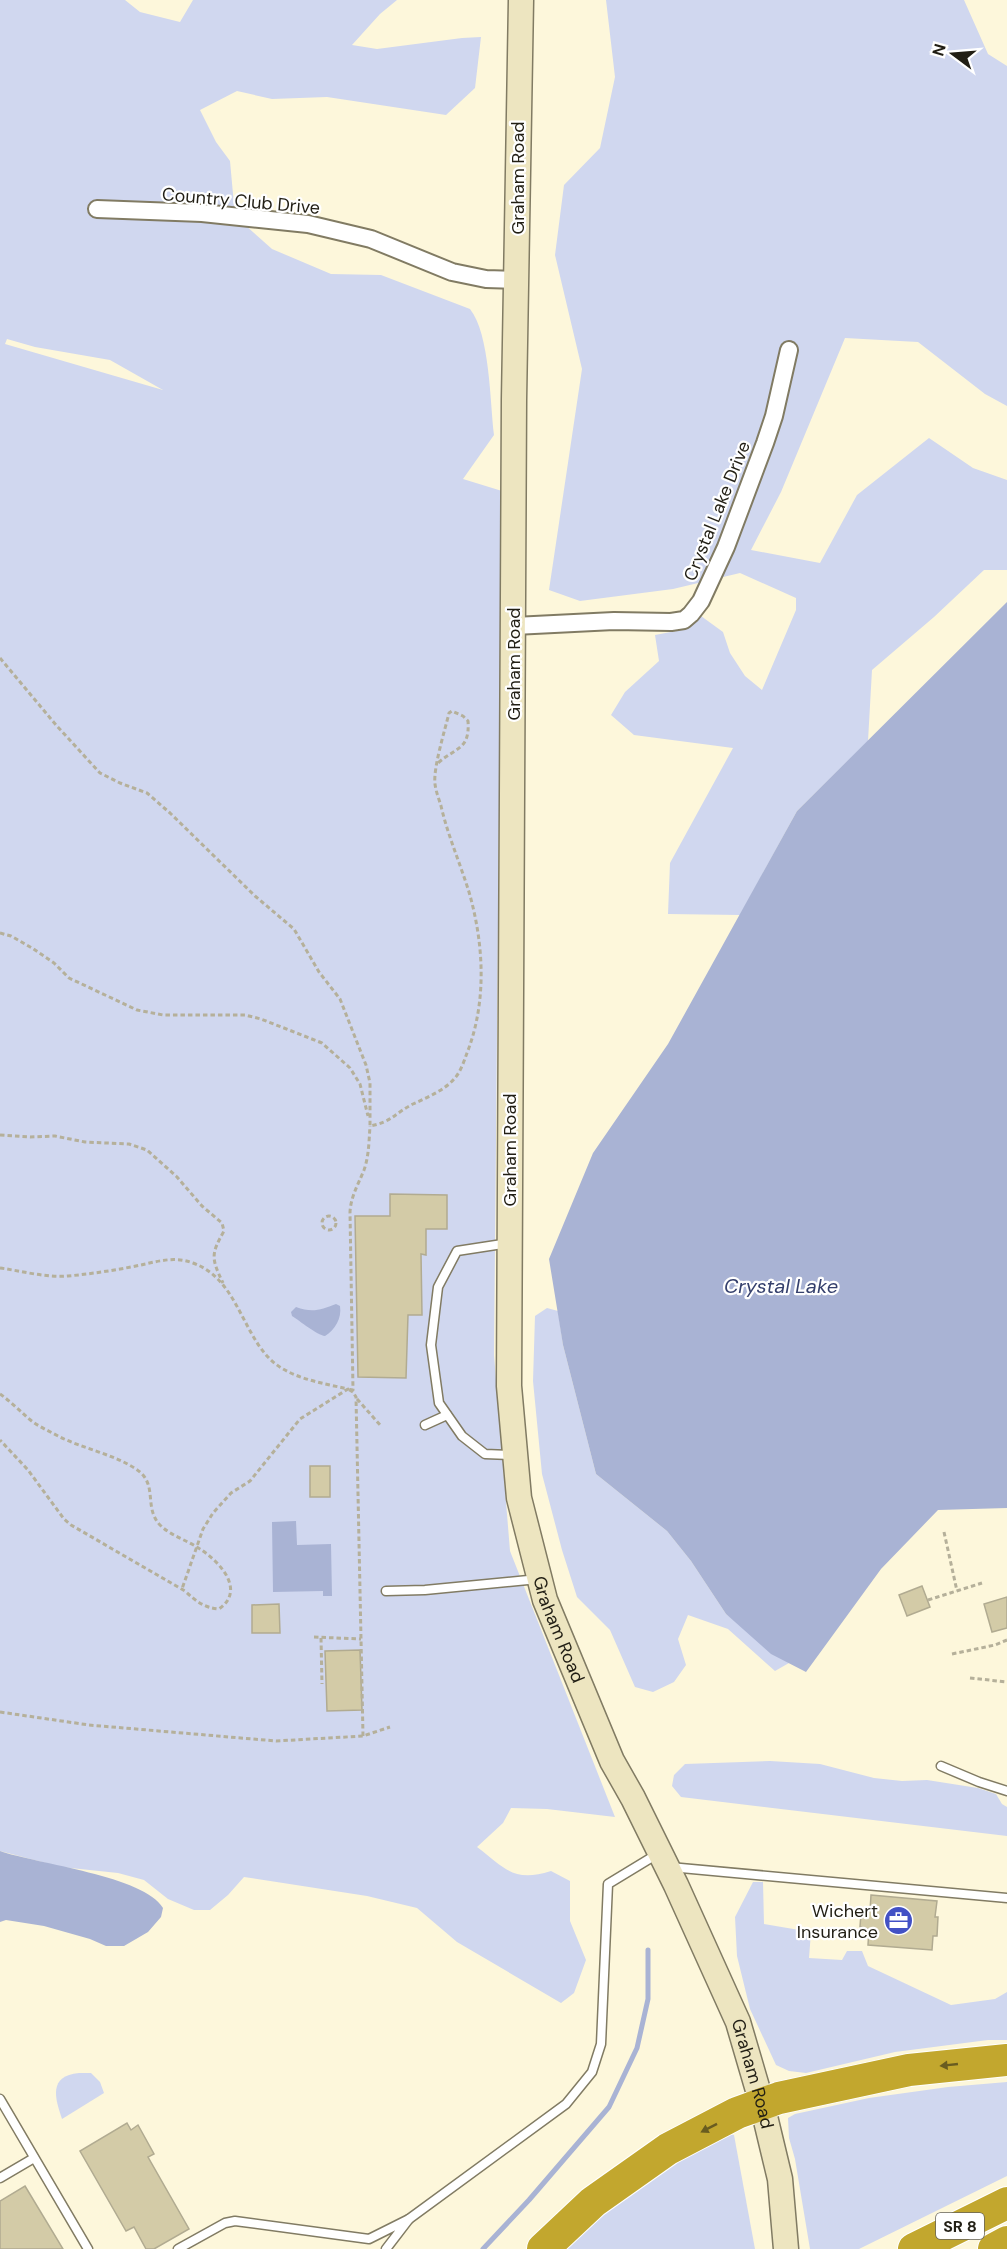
<svg xmlns="http://www.w3.org/2000/svg" width="1007" height="2249" font-family="'DM Sans',sans-serif">
	<style>
		.green { fill: #d0d7ef; fill-rule: evenodd }
		.water { fill: #a9b3d4 }
		.lines { fill: none; stroke-linecap: round; stroke-linejoin: round }
		.stream { stroke: #a9b3d4; stroke-width: 5 }
		.building { fill: #d3cba7; stroke: #b1ab91; stroke-width: 1.5 }
		.service-casing { stroke: #817b63; stroke-width: 11 }
		.minor-casing { stroke: #817b63; stroke-width: 20 }
		.secondary-casing { stroke: #817b63; stroke-width: 27 }
		.motorway-casing { stroke: #fff; stroke-width: 34 }
		.path { stroke: #b5b09a; stroke-width: 3; stroke-dasharray: 4.5 3; stroke-linecap: butt }
		.service { stroke: #fff; stroke-width: 8 }
		.minor { stroke: #fff; stroke-width: 16 }
		.secondary { stroke: #ede5c0; stroke-width: 24 }
		.motorway { stroke: #c2a72e; stroke-width: 32 }
		.oneway { fill: #695c20 }
		.labels { text-anchor: middle; dominant-baseline: central; stroke-width: 4.5; stroke-linejoin: round; paint-order: stroke }
		.shield { fill: #fff; stroke: #64625a; stroke-width: 1.5 }
		.shield-label { font-size: 16px; font-weight: bold; fill: #211e14 }
		.street-label { font-size: 18px; fill: #211e14; stroke: #fff }
		.poi-label { font-size: 18px; fill: #211e14; stroke: #fff; text-anchor: end }
		.water-label { font-size: 20px; font-style: italic; fill: #35406d; stroke: #fff }
	</style>
	<rect width="100%" height="100%" fill="#fdf7db"/>
	<g class="green">
		<path d="M0,0H125L140,12L180,22L193,0H397L380,14L352,45L377,49L462,38L481,37L475,88L446,115L327,97L272,99L237,91L200,110L216,142L230,161L235,216L272,249L331,274L381,275L470,309C490,334 490,402 494,435L463,479L502,491L494,1355L510,1551L615,1817L547,1809L511,1808L503,1823L477,1847C505,1868 513,1883 551,1871L570,1881V1921L586,1960L574,1993L561,2003L457,1942L417,1908L367,1896L244,1877L228,1895L210,1910H194L168,1899L144,1880L118,1873L61,1867L0,1851ZM7,339L35,347L110,360L163,390L5,344Z"/>
		<path d="M606,0H964L988,54L1007,66V406L985,394L918,342L845,338L781,492L751,550L820,563L857,495L929,438L973,468L1007,480V570H984L934,617L872,670L868,741L797,811L740,915L668,914L670,863L733,748L634,735L611,715L625,692L659,661L655,635L676,631L701,616L723,632L730,653L745,676L762,690L796,610V598L740,573L673,589L580,601L549,590L582,369L555,255L564,185L600,148L615,77Z"/>
		<path d="M547,1308L558,1311L563,1345L596,1474L667,1531L691,1561L726,1614L789,1663L775,1671L728,1629L688,1615L678,1639L686,1665L674,1682L653,1692L635,1687L610,1630L577,1597L562,1550L542,1474L533,1381L535,1316Z"/>
		<path d="M770,1761L820,1764L874,1778L902,1781L927,1780L978,1788L996,1794L1002,1804L1007,1807V1836L681,1797L672,1786L674,1775L685,1764Z"/>
		<path d="M753,1882H763L764,1924L811,1932L809,1958L842,1960L847,1951H862L868,1966L951,2005L995,1999L1007,1992V2040H988L895,2052L806,2073L789,2071L776,2065L750,2009L737,1956L735,1917Z"/>
		<path d="M79,2073H91L100,2082L104,2093L62,2119C55,2098 48,2076 79,2073Z"/>
		<path d="M1007,2082V2176L859,2249H810L795,2159L789,2138L788,2118L795,2114L869,2098L948,2087Z"/>
		<path d="M729,2134L734,2135L755,2249H557L630,2186Z"/>
	</g>
	<g class="water">
		<path d="M1007,602V1508L938,1510L881,1569L806,1672L771,1654L726,1614L691,1561L667,1531L596,1474L563,1345L549,1259L593,1153L668,1044L797,811Z"/>
		<path d="M336,1304L340,1306C342,1318 335,1330 325,1336C317,1335 300,1321 292,1316L291,1312L296,1307C312,1313 321,1310 336,1304Z"/>
		<path d="M296,1521L297,1545L331,1544L332,1596H323V1591L273,1592L272,1522Z"/>
		<path d="M0,1851C37,1864 145,1876 163,1908L161,1917L148,1932L124,1946H106L90,1939L44,1926L6,1920L0,1922Z"/>
	</g>
	<g class="lines">
		<path class="stream" d="M483,2249L529,2200L609,2107L637,2048L648,1999V1950"/>
	</g>
	<g class="building">
		<path d="M390,1194L447,1195V1229H426V1255L421,1254L422,1315H408L406,1378L358,1377L355,1216H390Z"/>
		<rect x="310" y="1466" width="20" height="31"/>
		<path d="M922,1586L930,1607L907,1616L899,1595Z"/>
		<path d="M1007,1597V1628L992,1632L984,1604Z"/>
		<path d="M279,1604L280,1633H252V1605Z"/>
		<path d="M360,1650L362,1710L327,1711L325,1651Z"/>
		<path d="M871,1895L937,1901L935,1917H938L937,1936H933L932,1950L868,1945L869,1929L860,1927L861,1913L870,1911Z"/>
		<path d="M127,2123L131,2130L138,2125L154,2154L148,2157L189,2229L154,2249H146L134,2227L126,2231L80,2151Z"/>
		<path d="M25,2186L63,2249H0V2201Z"/>
	</g>
	<g class="lines">
		<defs>
			<g id="service">
				<path d="M509,1243L457,1251L438,1287L431,1345L439,1403L462,1436L485,1454L513,1455"/>
				<path d="M425,1425L447,1415"/>
				<path d="M386,1591L425,1590L538,1579"/>
				<path d="M941,1766L979,1782L1007,1791"/>
				<path d="M670,1867L1007,1898"/>
				<path d="M0,2099L88,2249"/>
				<path d="M0,2178L34,2158"/>
				<path d="M409,2219L566,2104L592,2072L601,2044L608,1884L659,1853"/>
				<path d="M178,2249L225,2223L235,2221L369,2239L409,2219L386,2249"/>
			</g>
			<g id="minor">
				<path d="M97,209L202,213L308,224L371,239L452,272L486,279L517,280"/>
				<path d="M514,626L614,621L671,622L684,620L691,614L701,601L726,547L765,443L774,416L789,350"/>
			</g>
			<g id="secondary">
				<path id="s1" d="M521,0L514,400L509,1386L519,1498L545,1600L612,1761L633,1798L676,1885L738,2022L762,2104L780,2179L786,2249"/>
			</g>
			<g id="motorway">
				<path d="M543,2249L593,2202L668,2149L737,2113L779,2098L909,2070L1007,2060"/>
				<path d="M914,2249L1007,2203"/>
				<path d="M994,2249L1007,2242"/>
			</g>
		</defs>
		<use href="#service" class="service-casing"/>
		<use href="#minor" class="minor-casing"/>
		<use href="#secondary" class="secondary-casing"/>
		<use href="#motorway" class="motorway-casing"/>
		<g class="path">
			<path d="M0,658L56,725L100,773L120,783L147,793L170,813L255,896L294,929L319,972L340,999L366,1065L370,1083V1126C392,1122 395,1113 413,1104C428,1097 445,1090 455,1078C461,1071 464,1061 467,1053C487,1002 484,944 469,892C460,863 448,836 441,806C439,799 436,792 435,784C433,768 445,730 449,713L452,711L463,716L468,721C470,750 456,747 438,763"/>
			<path d="M0,933L11,936L32,948L54,963L69,978L137,1010L163,1015H245L261,1019L322,1043L350,1068L360,1084L368,1116"/>
			<path d="M0,1135L30,1137L55,1136L85,1142L129,1144L147,1150L177,1177L202,1206L222,1223L224,1231C211,1254 211,1258 223,1283"/>
			<circle cx="329" cy="1223" r="7"/>
			<path d="M0,1268C22,1271 46,1278 68,1276C89,1274 110,1271 131,1267C153,1263 172,1255 193,1263C235,1278 241,1328 268,1357C287,1378 322,1383 348,1389L300,1419L250,1481L231,1493L213,1513L203,1529L182,1589"/>
			<path d="M0,1394C10,1401 19,1410 28,1418C37,1426 49,1431 60,1437C84,1449 113,1454 136,1469C159,1484 143,1507 160,1525C171,1536 187,1540 200,1549C220,1562 246,1590 219,1609C204,1608 196,1601 185,1591L71,1525L64,1519L28,1470L0,1440"/>
			<path d="M357,1399L381,1426"/>
			<path d="M944,1532L957,1591"/>
			<path d="M928,1600L982,1583"/>
			<path d="M314,1637L361,1639"/>
			<path d="M321,1638L322,1684"/>
			<path d="M952,1654L995,1645L1007,1640"/>
			<path d="M970,1678L1007,1682"/>
			<path d="M0,1712L89,1725L276,1741L363,1736L390,1727"/>
			<path d="M363,1736L356,1397L353,1392L348,1389L353,1390L350,1212C351,1196 358,1185 364,1170C369,1156 369,1140 370,1126"/>
		</g>
		<use href="#service" class="service"/>
		<use href="#minor" class="minor"/>
		<use href="#secondary" class="secondary"/>
		<use href="#motorway" class="motorway"/>
	</g>
	<defs><path id="oneway-solid" d="M-6-.8H1V-3.2L6.5 0L1 3.2V.8H-6Z" transform="scale(1.5)"/></defs>
	<g class="oneway">
		<use href="#oneway-solid" transform="translate(949 2065) rotate(174)"/>
		<use href="#oneway-solid" transform="translate(709 2128) rotate(153)"/>
	</g>
	<defs>
		<symbol id="office-disc" viewBox="-11 -11 22 22"><circle r="9.5" fill="#4251c5" stroke="#fff"/><path d="M-6-3h4V-5.5h4V-3h4V5H-6ZM-1-4.5V-3h2v-1.5ZM-6 0V1H6V0Z" fill="#fff"/></symbol>
	</defs>
	<g fill-rule="evenodd">
		<use href="#office-disc" x="882" y="1904" width="33" height="33"/>
	</g>
	<g class="labels">
		<rect class="shield" x="936" y="2213" width="48" height="26" rx="4.5"/>
		<g class="shield-label">
			<text x="960" y="2226">SR 8</text>
		</g>
		<g class="street-label">
			<text transform="translate(518 178) rotate(-90)">Graham Road</text>
			<text transform="translate(241 201) rotate(5)">Country Club Drive</text>
			<text transform="translate(717 511) rotate(-68)">Crystal Lake Drive</text>
			<text transform="translate(514 664) rotate(-90)">Graham Road</text>
			<text transform="translate(510 1150) rotate(-90)">Graham Road</text>
			<text stroke="none"><textPath href="#s1" startOffset="1636">Graham Road</textPath></text>
			<text stroke="none"><textPath href="#s1" startOffset="2122">Graham Road</textPath></text>
		</g>
		<g class="poi-label">
			<text x="878" y="1911">Wichert<tspan x="878" dy="21">Insurance</tspan></text>
		</g>
		<g class="water-label">
			<text x="781" y="1286">Crystal Lake</text>
		</g>
	</g>
	<g transform="translate(953 54) rotate(286)" stroke="#ffffff" stroke-width="4.5" paint-order="stroke">
	<path d="M0-4.5L10 22L0 15L-10 22Z" fill="#211e14"/>
	<text y="-9" font-size="16" font-weight="bold" text-anchor="middle" fill="#211e14">N</text>
	</g>
</svg>
